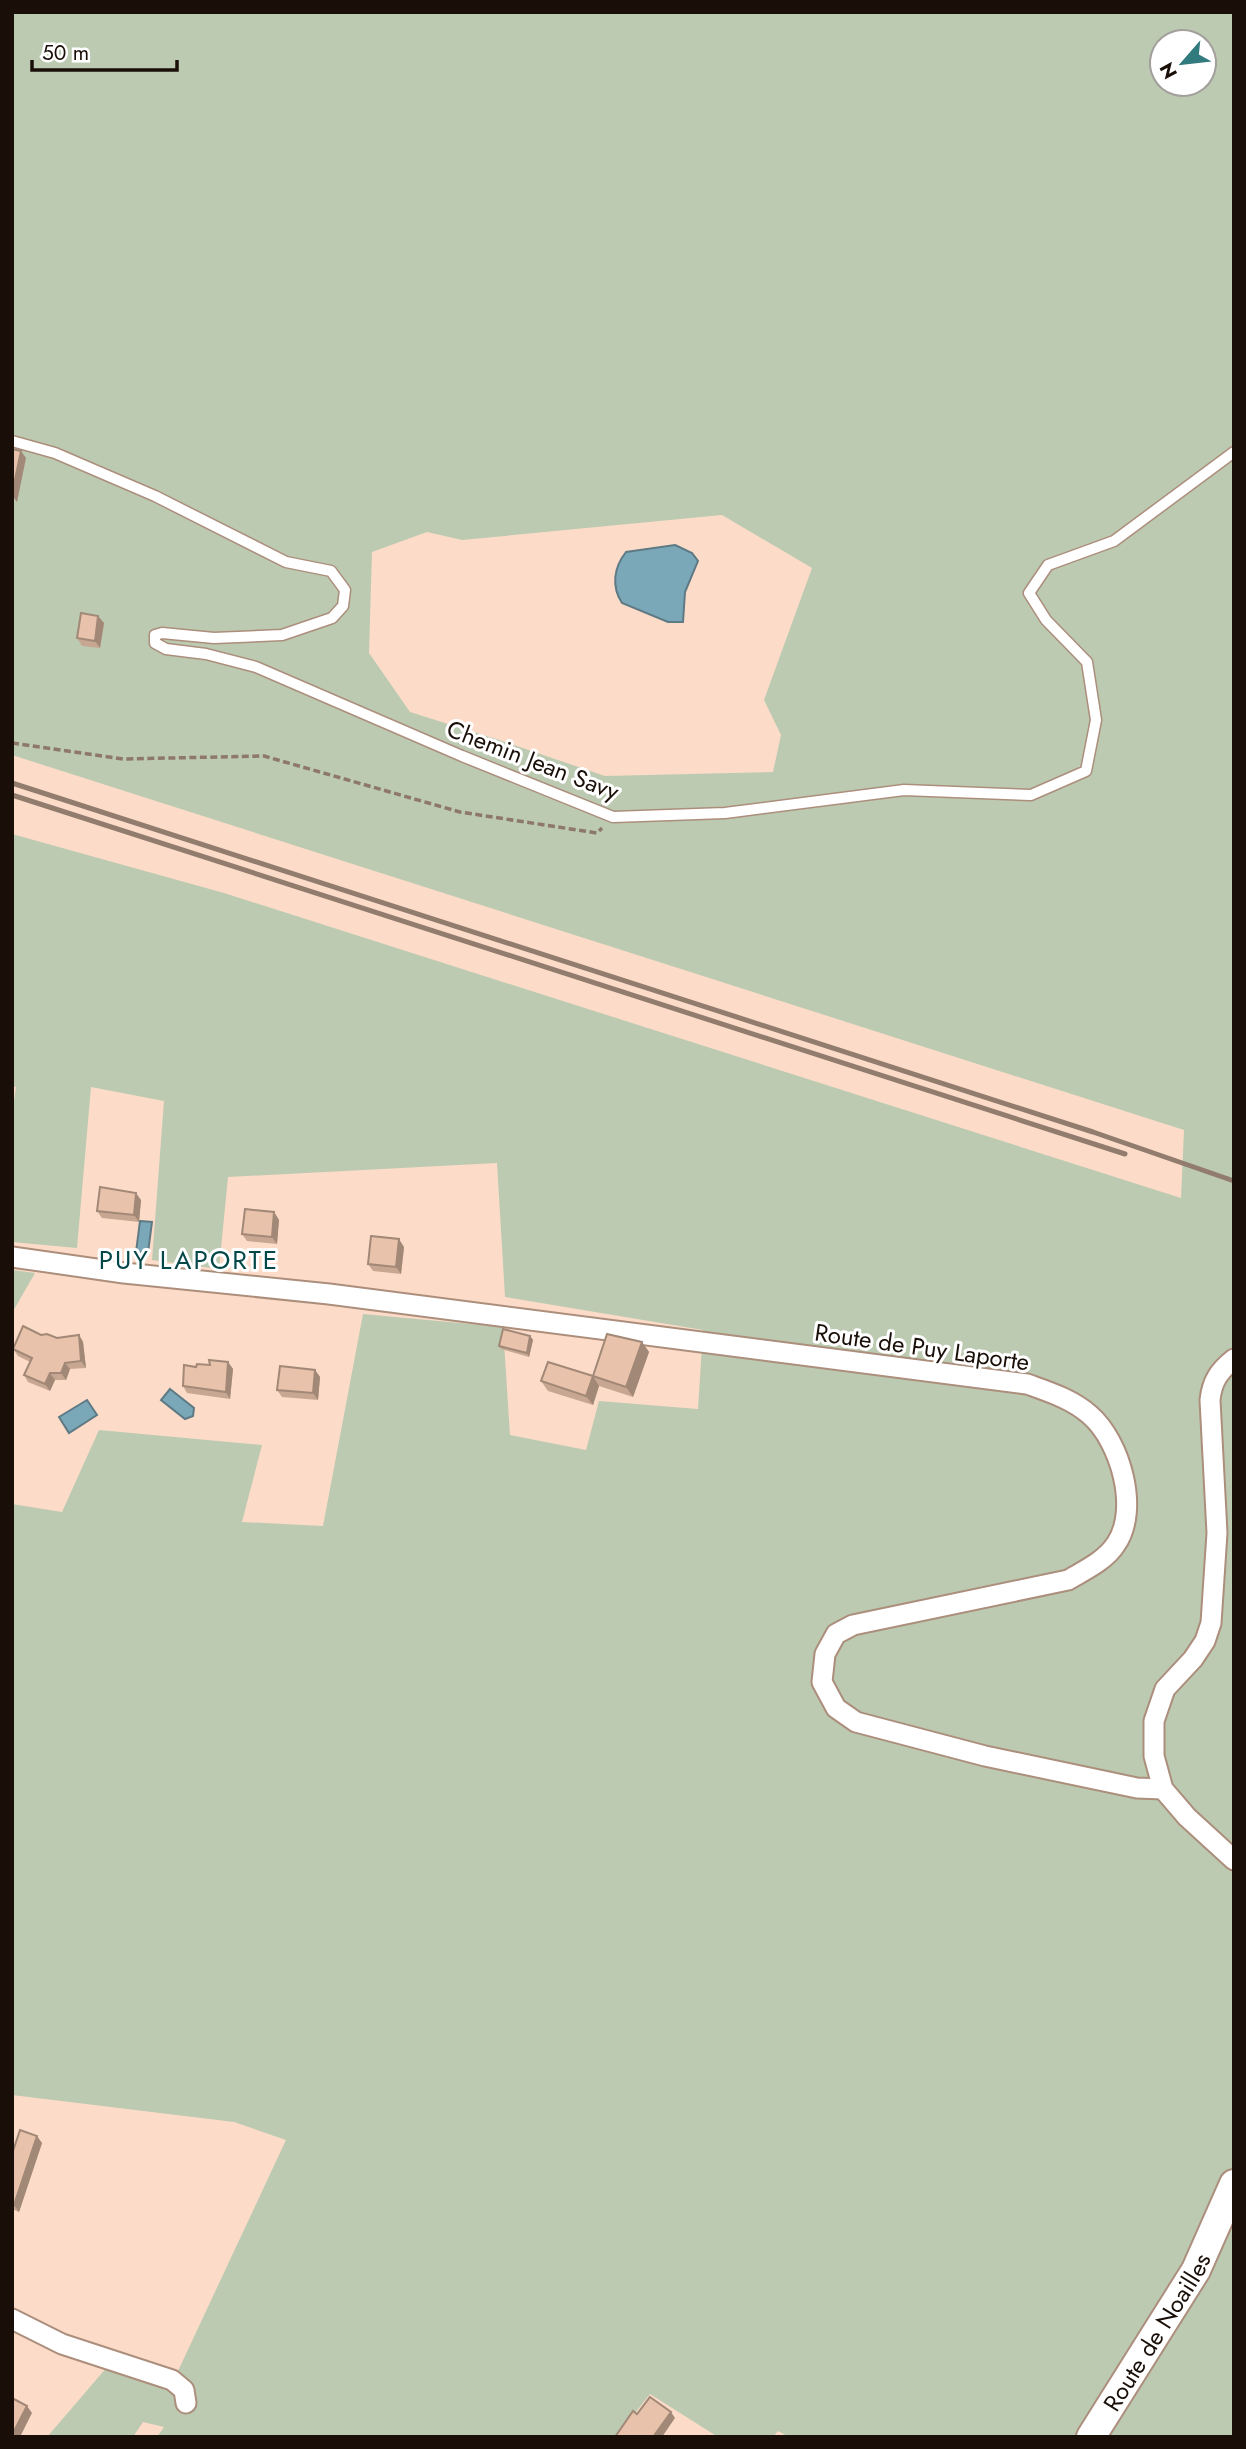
<svg xmlns="http://www.w3.org/2000/svg" width="1246" height="2449" font-family="Jost,sans-serif">
	<style>
		.green { fill: #bccab1; fill-rule: evenodd }
		.water { fill: #7ba8b9; stroke: #5e7a84; stroke-width: 2 }
		.lines { fill: none; stroke-linecap: round; stroke-linejoin: round }
		.service-casing { stroke: #ac8e7c; stroke-width: 13 }
		.minor-casing { stroke: #ac8e7c; stroke-width: 23 }
		.secondary-casing { stroke: #ac8e7c; stroke-width: 32 }
		.path { stroke: #8d786a; stroke-width: 3.5; stroke-dasharray: 7 3.5; stroke-linecap: butt }
		.service { stroke: #fff; stroke-width: 10 }
		.minor { stroke: #fff; stroke-width: 19 }
		.secondary { stroke: #fff; stroke-width: 28 }
		.rail { stroke: #927c6e; stroke-width: 5 }
		.wall { fill: #c8a792 }
		.shaded-wall { fill: #a28877 }
		.building { fill: #e8c2aa; stroke: #a28877; stroke-width: 2 }
		.labels { text-anchor: middle; dominant-baseline: central; stroke-width: 6; stroke-linejoin: round; paint-order: stroke }
		.street-label { font-size: 24px; fill: #1a0f08; stroke: #fff }
		.neighbourhood-label { font-size: 26px; letter-spacing: 2px; fill: #034749; stroke: #fff }
	</style>
	<rect width="100%" height="100%" fill="#fcdcc8"/>
	<g class="green">
		<path d="M12,12H1234V2437H789L778,2431L773,2437H718L650,2394L616,2437H157L164,2427L143,2422L133,2437H47L120,2352L178,2371L286,2140L234,2122L12,2095V1504L62,1512L99,1430L262,1445L242,1522L323,1526L363,1314L503,1327L510,1435L586,1450L599,1401L698,1409L703,1330L505,1297L497,1163L228,1177L219,1269L152,1260L164,1101L91,1087L77,1248L12,1242V1114L16,1087L12,1086V834L224,893L1181,1198L1184,1130L12,755ZM1162,42H1204V84H1162ZM722,515L812,568L764,700L781,735L773,772L605,776L499,740L410,712L369,653L372,552L427,532L462,540Z"/>
		<path d="M12,1270L35,1273L12,1313Z"/>
	</g>
	<g class="water">
		<path d="M675,545L692,553L698,561L685,592L683,622H668L622,603C611,586 614,567 626,552Z"/>
		<path d="M140,1221L152,1222L148,1253L136,1252Z"/>
		<path d="M170,1389L194,1408L193,1416L185,1419L161,1400Z"/>
		<path d="M87,1400L97,1415L69,1433L59,1417Z"/>
	</g>
	<g class="lines">
		<defs>
			<path id="service" d="M12,441L55,453L155,496L286,562L331,571L345,590L343,606L332,618L282,635L214,638L162,633L155,635V643L166,649L206,654L256,667L462,756L613,817L725,813L904,790L1031,795L1086,771L1096,720L1087,662L1046,620L1029,593L1048,565L1114,541L1234,452"/>
			<g id="minor">
				<path d="M12,1257L124,1273L329,1294L1027,1384C1049,1392 1072,1399 1090,1415C1120,1441 1140,1509 1116,1544C1105,1561 1085,1570 1068,1580L853,1625L836,1634L825,1654L822,1682L836,1708L856,1722L985,1756L1137,1788L1163,1789"/>
				<path d="M1234,1359C1219,1371 1212,1381 1210,1400L1217,1533L1211,1623L1205,1641L1193,1659L1165,1689L1154,1721V1756L1163,1789L1187,1817L1234,1860"/>
				<path d="M12,2319L62,2344L172,2380L184,2390L186,2403"/>
			</g>
			<g id="secondary">
				<path id="s1" d="M1091,2437L1196,2270L1234,2184"/>
			</g>
		</defs>
		<use href="#service" class="service-casing"/>
		<use href="#minor" class="minor-casing"/>
		<use href="#secondary" class="secondary-casing"/>
		<path class="path" d="M12,743L123,759L264,756L460,812L597,833L602,828"/>
		<use href="#service" class="service"/>
		<use href="#minor" class="minor"/>
		<use href="#secondary" class="secondary"/>
		<g class="rail">
			<path d="M12,783L1093,1132L1234,1181"/>
			<path d="M12,795L1125,1154"/>
		</g>
	</g>
	<g class="wall">
		<path d="M98,616L104,623L100,648L82,646L77,638Z"/>
		<path d="M141,1200L139,1222L102,1218L97,1211Z"/>
		<path d="M274,1212L279,1220L277,1244L247,1241L242,1234Z"/>
		<path d="M404,1247L401,1274L373,1271L368,1264Z"/>
		<path d="M41,1335L57,1338L79,1335L83,1342L86,1368L70,1369L66,1380H55L50,1391L28,1382L24,1375L30,1362L18,1356L13,1349Z"/>
		<path d="M530,1336L533,1340L529,1357L501,1349L499,1346Z"/>
		<path d="M642,1342L649,1352L633,1397L599,1386L593,1405L548,1391L541,1381L593,1376Z"/>
		<path d="M228,1362L233,1369L230,1399L187,1393L183,1386L196,1367Z"/>
		<path d="M315,1370L320,1377L318,1400L282,1397L277,1390Z"/>
		<path d="M42,2143L19,2212L12,2209V2154Z"/>
	</g>
	<g class="shaded-wall">
		<path d="M21,451L26,458L17,502L12,495Z"/>
		<path d="M98,616L104,623L100,648L95,641Z"/>
		<path d="M136,1193L141,1200L139,1222L134,1215Z"/>
		<path d="M274,1212L279,1220L277,1244L272,1237Z"/>
		<path d="M399,1239L404,1247L401,1274L396,1267Z"/>
		<path d="M79,1335L83,1342L86,1368L81,1361Z"/>
		<path d="M530,1336L533,1340L529,1357L527,1353Z"/>
		<path d="M642,1342L649,1352L633,1397L626,1387Z"/>
		<path d="M228,1362L233,1369L230,1399L226,1392Z"/>
		<path d="M65,1363L70,1369L66,1380L61,1373Z"/>
		<path d="M315,1370L320,1377L318,1400L313,1393Z"/>
		<path d="M50,1373L55,1380L50,1391L45,1384Z"/>
		<path d="M593,1376L599,1386L593,1405L586,1396Z"/>
		<path d="M37,2136L42,2143L19,2212L14,2205Z"/>
		<path d="M27,2406L32,2413L20,2437H12V2435Z"/>
		<path d="M671,2412L675,2418L662,2437H653Z"/>
	</g>
	<g class="building">
		<path d="M12,449L21,451L12,494Z"/>
		<path d="M81,613L98,616L95,641L77,638Z"/>
		<path d="M100,1187L136,1193L134,1215L97,1211Z"/>
		<path d="M245,1209L274,1212L272,1237L242,1234Z"/>
		<path d="M371,1236L399,1239L396,1267L368,1264Z"/>
		<path d="M23,1326L41,1335L47,1334L57,1338L79,1335L81,1361L65,1363L61,1373H50L45,1384L24,1375L32,1358L13,1349Z"/>
		<path d="M503,1329L530,1336L527,1353L499,1346Z"/>
		<path d="M607,1334L642,1342L626,1387L593,1376L586,1396L541,1381L548,1362L593,1376Z"/>
		<path d="M209,1360L228,1362L226,1392L183,1386L184,1365L196,1367L197,1364L210,1365Z"/>
		<path d="M280,1366L315,1370L313,1393L277,1390Z"/>
		<path d="M20,2130L37,2136L14,2205L12,2204V2154Z"/>
		<path d="M650,2397L671,2412L653,2437H615L633,2411L637,2414Z"/>
		<path d="M12,2398L27,2406L12,2435Z"/>
	</g>
	<g class="labels">
		<g class="street-label">
			<text transform="translate(533 760) rotate(21)">Chemin Jean Savy</text>
			<text transform="translate(922 1347) rotate(8)">Route de Puy Laporte</text>
			<text stroke="none"><textPath href="#s1" startOffset="124">Route de Noailles</textPath></text>
		</g>
		<g class="neighbourhood-label">
			<text x="189" y="1260">PUY LAPORTE</text>
		</g>
	</g>
	<rect width="1246" height="2449" fill="none" stroke="#1a0f08" stroke-width="28"/>
	<g transform="translate(1183 63) rotate(242)"><circle r="33" fill="#ffffff" stroke="#a39f9c" stroke-width="2"/>
	<path d="M0-5L12 26L0 18L-12 26Z" fill="#317a7d"/>
	<text y="-10" font-size="19" font-weight="bold" text-anchor="middle" fill="#1a0f08">N</text>
	</g>
	<path d="M32 60v10h145v-10" fill="none" stroke="#1a0f08" stroke-width="3.5"/>
	<text x="42" y="60" font-size="21" fill="#1a0f08" stroke="#ffffff" stroke-width="5" paint-order="stroke">50 m</text>
</svg>
